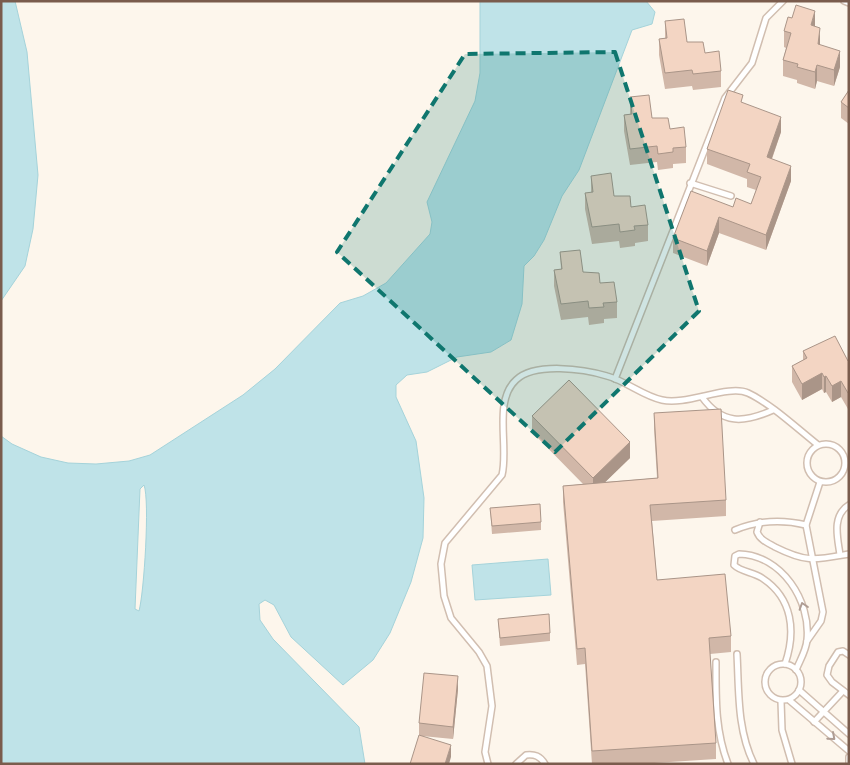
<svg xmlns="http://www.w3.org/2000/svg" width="850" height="765" font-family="'Fira Sans',sans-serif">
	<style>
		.water { fill: #bfe3e8; stroke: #a5d3da; fill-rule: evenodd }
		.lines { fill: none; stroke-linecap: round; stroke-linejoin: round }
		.lane-casing { stroke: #d1beb0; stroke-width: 8 }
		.lane { stroke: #fff; stroke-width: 5 }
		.wall { fill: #d1b7a8 }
		.shaded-wall { fill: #aa9588 }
		.building { fill: #f3d5c3; stroke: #aa9588 }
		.oneway { stroke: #af9d94 }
		.marked { fill: #0f766e; fill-opacity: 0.2; stroke: #0f766e; stroke-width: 4; stroke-dasharray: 10 6; stroke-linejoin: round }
	</style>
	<rect width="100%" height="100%" fill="#fdf6ec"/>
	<g class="water">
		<path d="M1,1H15L27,52L38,175L33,229L25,266L1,301Z"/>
		<path d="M480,1H646L655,12L652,24L632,30L579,170L562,196L544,240L534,256L524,266L522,304L511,340L491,352L457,357L427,372L407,375L396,385V397L416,441L424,498L423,538L411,582L390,633L373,660L343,685L291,637L274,605L265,600L259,604L260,620L273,639L359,727L365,764H1V436L12,444L41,457L68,463L96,464L129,461L150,455L243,395L275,369L340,303L363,296L386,283L430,234L432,222L427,202L475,101L480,73ZM144,485C150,501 144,593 139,611L135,609L140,489Z"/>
		<path d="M548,559L551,595L475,600L472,565Z"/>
	</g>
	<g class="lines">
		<defs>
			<g id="lane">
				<path d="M844,1L849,3"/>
				<path d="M690,183L731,196"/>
				<path d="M615,379L725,98L752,63L766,18L783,1"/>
				<path d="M702,397C722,425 744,423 773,410"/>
				<circle cx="826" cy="463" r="19"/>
				<path d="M760,522L757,532C760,540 768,543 775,547C807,563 815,560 849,554"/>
				<path d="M735,530C759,520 781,519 806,525"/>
				<path d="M840,555C838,539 831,516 849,505"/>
				<path d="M807,641L821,621L823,612L806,525L820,482"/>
				<path d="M737,654C739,691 737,730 754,764"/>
				<path d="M849,655L843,651L838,652L829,666L827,675L832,682L849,695"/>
				<path d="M716,662C716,698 715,730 728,764"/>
				<circle cx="783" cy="682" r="18"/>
				<path d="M785,664C796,632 793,598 762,578C753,572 741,572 734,565L735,556L739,554C782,555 811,601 807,640C806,651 800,660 796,670"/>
				<path d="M799,690L849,734"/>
				<path d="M789,700L849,751"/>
				<path d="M781,701L782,730L792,764"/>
				<path d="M814,722L843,691"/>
				<path d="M849,757V763"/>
				<path d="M488,764L485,752L492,706L487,666L479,652L451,618L444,596L441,564L445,543L502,475C509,447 493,401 516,380C535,362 584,369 607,376C626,381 643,396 662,400C686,406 728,384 748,393C770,403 799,430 818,445"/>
				<path d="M516,764L526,755C535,754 540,756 545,764"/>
			</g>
		</defs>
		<use href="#lane" class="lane-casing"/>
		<use href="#lane" class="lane"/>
	</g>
	<g class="wall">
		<path d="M665,21L687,42L705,53L721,71V87L693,90L692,86L665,89L659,55V39L665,38Z"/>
		<path d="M815,26L820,45L840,67L834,86L817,81L815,89L797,83V80L783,76V60L786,48L784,47V31Z"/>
		<path d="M849,90V124L841,118V102Z"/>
		<path d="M630,97L652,118L670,129L686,147V163L673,164V168L658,170L657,162L630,165L624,131V115L630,114Z"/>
		<path d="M743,103L781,132L772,159L791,181L766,250L719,233L707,266L673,253V238L733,207L751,204L756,190L747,187V179L707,164V149Z"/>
		<path d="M591,176L614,196L631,207L648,225V241L635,243V246L620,248L619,241L592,244L585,209V193H591Z"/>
		<path d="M560,252L583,272L600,283L617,302V318L604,319V323L589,325L588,317L561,320L554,286V270L561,269Z"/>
		<path d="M803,351L848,361V409L841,397L832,402L826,392L824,393L822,389L802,400L792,382V366L803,360Z"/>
		<path d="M654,413L726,500V516L652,521L657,580L731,636V652L710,654L716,743V759L639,764H592L585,664L577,665L563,502V486L583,484L532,432V416L630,458L605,482L657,478L654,429Z"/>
		<path d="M490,508L541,522V530L492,534Z"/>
		<path d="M498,619L550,633V641L500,646Z"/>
		<path d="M458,689L453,739L422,736L451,757L419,735V723Z"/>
	</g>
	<g class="shaded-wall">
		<path d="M815,11V27L811,25Z"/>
		<path d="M820,28V44L818,60V44Z"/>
		<path d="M840,51V67L834,86V70Z"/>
		<path d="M817,65V81L815,89V72Z"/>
		<path d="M781,117V132L767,172V157Z"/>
		<path d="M791,166V181L766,250V235Z"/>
		<path d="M719,217V233L707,266V251Z"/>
		<path d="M822,373V389L802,400V384Z"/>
		<path d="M826,376V392L824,393V377Z"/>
		<path d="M841,381V397L832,402V386Z"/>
		<rect x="848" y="393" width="1" height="16"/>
		<path d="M630,442V458L593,494V478Z"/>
		<path d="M458,676V689L453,739V727Z"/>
		<path d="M451,745V757L449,764H445Z"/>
	</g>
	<g class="building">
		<path d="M796,5L815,11L811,25L820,28L818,44L840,51L834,70L817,65L815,72L797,67L798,64L783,60L791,33L784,31L788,17L792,18Z"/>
		<path d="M684,19L687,42H703L705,53L719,51L721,71L693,74L692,70L665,73L659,39L667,38L665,21Z"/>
		<path d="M728,90L743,95L741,102L781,117L767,157L791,166L766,235L719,217L707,251L673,238L691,191L733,207L736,198L751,204L761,177L747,172L750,164L707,149Z"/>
		<path d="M849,90V108L841,102Z"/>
		<path d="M649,95L652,118H668L670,129L684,127L686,147L673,148V152L658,154L657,146L630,149L624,115L632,114L630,97Z"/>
		<path d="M611,173L614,196H630L631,207L645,205L648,225L634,226L635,230L620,232L619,224L592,227L585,193L593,192L591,176Z"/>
		<path d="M580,250L583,272L599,273L600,283L614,282L617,302L603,303L604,307L589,308L588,301L561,304L554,270L562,269L560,252Z"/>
		<path d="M835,336L848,361L849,360V393H848L841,381L832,386L826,376L824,377L822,373L802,384L792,366L807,358L803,351Z"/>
		<path d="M569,380L630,442L593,478L532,416Z"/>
		<path d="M721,409L726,500L650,505L657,580L725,574L731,636L709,638L716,743L592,751L585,648L577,649L563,486L658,478L654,413Z"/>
		<path d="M540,504L541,522L492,526L490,508Z"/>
		<path d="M549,614L550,633L500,638L498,619Z"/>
		<path d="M424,673L458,676L453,727L419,723Z"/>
		<path d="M419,735L451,745L445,764H410Z"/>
	</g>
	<defs><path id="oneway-chevron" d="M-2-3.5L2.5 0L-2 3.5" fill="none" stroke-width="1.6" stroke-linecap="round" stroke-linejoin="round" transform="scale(1.25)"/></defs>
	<g class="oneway">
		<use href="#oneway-chevron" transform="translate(803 606) rotate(-108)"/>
		<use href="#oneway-chevron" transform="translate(832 737) rotate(41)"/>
	</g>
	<path class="marked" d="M615,52L699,311L555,452L337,252L465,54Z"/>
	<rect width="850" height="765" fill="none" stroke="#7a5c4d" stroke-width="5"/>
</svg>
